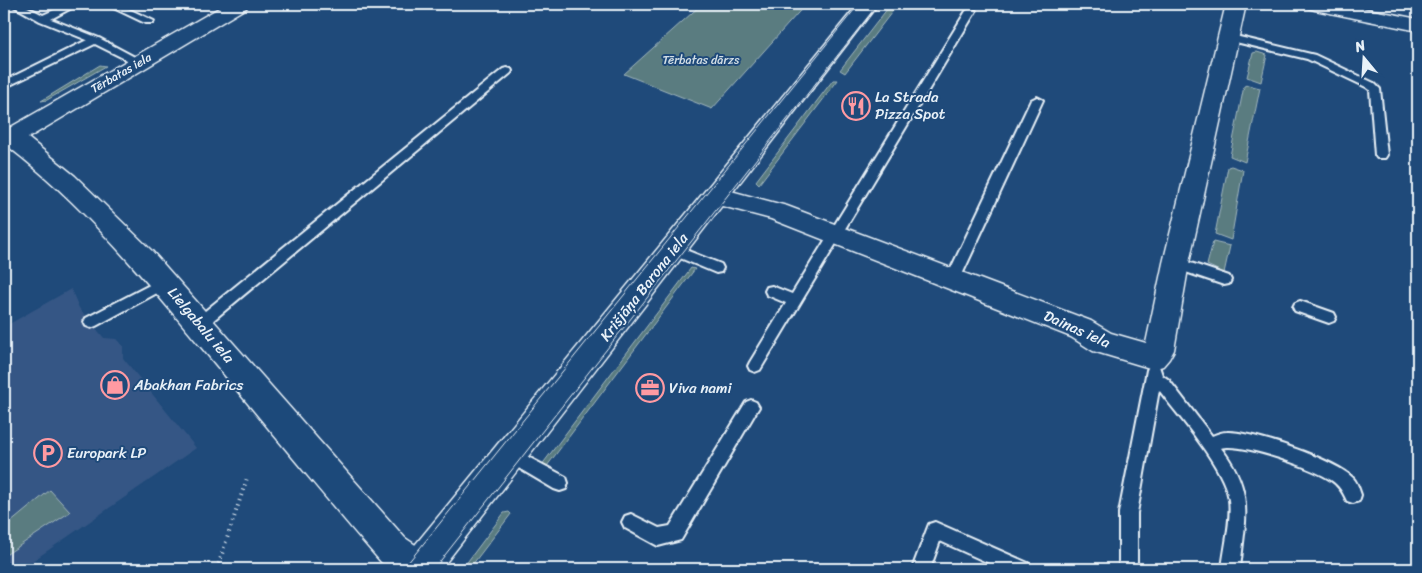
<svg xmlns="http://www.w3.org/2000/svg" width="1422" height="573" font-family="Sriracha,sans-serif">
	<style>
		.built { fill: #365785 }
		.green { fill: #5a7c80; stroke: #a1b6bc }
		.lines { fill: none; stroke-linecap: round; stroke-linejoin: round }
		.service-casing { stroke: #e8f1f8; stroke-width: 4 }
		.minor-casing { stroke: #e8f1f8; stroke-width: 3 }
		.tertiary-casing { stroke: #e8f1f8; stroke-width: 3 }
		.path { stroke: #e8f1f8; stroke-width: 4; stroke-dasharray: 1 4.5; stroke-linecap: butt }
		.service { fill: #1f4a7a; fill-rule: evenodd }
		.minor { fill: #1f4a7a; fill-rule: evenodd }
		.tertiary { fill: #1f4a7a; fill-rule: evenodd }
		.tram { stroke: #e8f1f8; stroke-width: 1 }
		.labels { text-anchor: middle; dominant-baseline: central; stroke-width: 4; stroke-linejoin: round; paint-order: stroke }
		.far-park-label { font-size: 12px; fill: #d3dfe6; stroke: #1f4a7a }
		.far-street-label { font-size: 12px; fill: #e8f1f8; stroke: #1f4a7a }
		.poi-label { font-size: 15px; fill: #e8f1f8; stroke: #1f4a7a; text-anchor: start }
		.street-label { font-size: 15px; fill: #e8f1f8; stroke: #1f4a7a }
	</style>
	<rect width="100%" height="100%" fill="#1f4a7a"/>
	<filter id="ink" filterUnits="userSpaceOnUse"><feTurbulence type="fractalNoise" baseFrequency=".02" numOctaves="2"/><feDisplacementMap in="SourceGraphic" scale="10" xChannelSelector="R" yChannelSelector="G"/><feConvolveMatrix kernelMatrix="1 2 1 2 8 2 1 2 1" color-interpolation-filters="sRGB"/></filter>
	<g filter="url(#ink)">
		<path class="built" d="M71,289L79,308L104,338L116,339L123,346V358L196,448L21,569H4V327Z"/>
		<g class="green">
			<path d="M702,4H806L712,109L624,74Z"/>
			<path d="M891,4H898L845,73L840,70Z"/>
			<path d="M1257,52L1267,55L1261,82L1247,77L1253,53Z"/>
			<path d="M100,65L106,66L47,100L41,101Z"/>
			<path d="M833,80H838L759,184L756,181Z"/>
			<path d="M1248,85L1260,88L1245,162L1230,156L1244,86Z"/>
			<path d="M1231,166L1243,170L1231,240L1215,234L1228,167Z"/>
			<path d="M1213,242L1230,246L1224,273L1207,265Z"/>
			<path d="M691,268L695,269L544,470L541,466Z"/>
			<path d="M50,490L70,512L4,556V528Z"/>
			<path d="M509,512L511,514L469,569H462L504,513Z"/>
		</g>
		<g class="lines">
			<defs>
				<g id="service">
					<path d="M10,4H22L43,15L67,4H79L51,19L99,38L144,62L143,64H135L95,44L4,88V81L87,40L40,21Z"/>
					<path d="M105,4H118L154,21L153,23H145Z"/>
					<path d="M971,8L976,11L760,370L755,372L750,370L748,366L750,362L786,303L767,295L765,291L767,287L772,286L792,294L966,11Z"/>
					<path d="M1227,34L1315,55L1374,83L1380,89L1387,155L1385,158H1377L1375,155L1370,90L1366,87L1307,59L1223,39V35Z"/>
					<path d="M507,68L511,69L512,71L511,73L204,328L199,330L194,328L192,324L194,320L503,69Z"/>
					<path d="M1037,97L1043,100L960,279L958,283L953,284L948,283L946,279L1031,100Z"/>
					<path d="M673,245L721,264L723,268L721,272L716,273L668,253L666,250L668,247Z"/>
					<path d="M1176,258L1229,276L1231,280L1229,284L1224,285L1171,267L1169,263L1171,259Z"/>
					<path d="M165,277L170,278L172,282L170,286L96,326L91,328L86,326L84,322L86,318Z"/>
					<path d="M1300,301L1334,313L1336,317L1334,321L1329,323L1295,311L1293,307L1295,303Z"/>
					<path d="M1154,364L1159,366L1162,375L1169,380L1212,436C1217,434 1222,432 1227,432C1251,431 1337,460 1353,478C1357,482 1359,489 1361,495L1359,501L1353,503L1347,501C1343,492 1339,485 1331,480C1313,468 1241,442 1221,448C1255,491 1245,519 1240,569H1222C1224,549 1232,519 1229,500C1225,468 1179,417 1159,390L1137,513V569H1119V513L1147,370L1149,366Z"/>
					<path d="M751,400L756,402L759,407L756,412L681,540L658,546L625,528L622,522L625,516L631,514L659,528L670,526L746,402Z"/>
					<path d="M511,448L566,477L568,483L566,489L560,491L554,489L505,460L503,455L505,450Z"/>
					<path d="M935,522L1028,563L1031,569H1002L940,541L930,569H912L929,524Z"/>
				</g>
				<g id="minor">
					<path d="M226,4H249L246,8L28,138L75,176L152,251L405,538L432,556L437,569H390L381,562C320,492 261,419 201,347C142,276 84,205 10,148L4,150V131Z"/>
					<path d="M1226,4H1246L1189,263L1174,350L1169,359L1163,366L1153,369L1093,351L1071,337L771,219L707,202L704,196L707,190L716,187L787,206L1091,321L1111,333L1146,343L1163,263Z"/>
					<path d="M1306,4H1342L1418,19V31L1315,10L1308,8Z"/>
				</g>
				<path id="tertiary" d="M858,4H878L441,569H401L406,556Z"/>
			</defs>
			<use href="#service" class="service-casing"/>
			<use href="#minor" class="minor-casing"/>
			<use href="#tertiary" class="tertiary-casing"/>
			<path class="path" d="M217,569L247,478"/>
			<use href="#service" class="service"/>
			<use href="#minor" class="minor"/>
			<use href="#tertiary" class="tertiary"/>
			<g class="tram">
				<path d="M403,569L859,4"/>
				<path d="M434,569L878,4"/>
			</g>
		</g>
	</g>
	<defs>
		<symbol id="restaurant-ring" viewBox="-11 -11 22 22"><circle r="9.5" fill="#1f4a7a" stroke="#ff9aa2" stroke-width="1.5"/><path d="M-5-6h1v4h1v-4h1v4h1v-4h1v5L-1.5 .5V6h-2V.5L-5-1ZM5-6V6H3V1.5H1.5Q1.5-4 5-6Z" fill="#ff9aa2"/></symbol>
		<symbol id="shop-ring" viewBox="-11 -11 22 22"><circle r="9.5" fill="#1f4a7a" stroke="#ff9aa2" stroke-width="1.5"/><path d="M-5-2.5h2.3a2.7 3.5 0 0 1 5.4 0H5L5.5 6h-11ZM-1.5-2.5h3a1.5 2.3 0 0 0-3 0Z" fill="#ff9aa2"/></symbol>
		<symbol id="office-ring" viewBox="-11 -11 22 22"><circle r="9.5" fill="#1f4a7a" stroke="#ff9aa2" stroke-width="1.5"/><path d="M-6-3h4V-5.5h4V-3h4V5H-6ZM-1-4.5V-3h2v-1.5ZM-6 0V1H6V0Z" fill="#ff9aa2"/></symbol>
		<symbol id="parking-ring" viewBox="-11 -11 22 22"><circle r="9.5" fill="#1f4a7a" stroke="#ff9aa2" stroke-width="1.5"/><path d="M-3.5-5.5H1a3.5 3.5 0 0 1 0 7H-1V5.5H-3.5ZM-1-3.4V-.6H.8a1.4 1.4 0 0 0 0-2.8Z" fill="#ff9aa2"/></symbol>
	</defs>
	<g fill-rule="evenodd">
		<use href="#restaurant-ring" x="840" y="90" width="32" height="32"/>
		<use href="#shop-ring" x="99" y="369" width="32" height="32"/>
		<use href="#office-ring" x="634" y="372" width="32" height="32"/>
		<use href="#parking-ring" x="32" y="437" width="32" height="32"/>
	</g>
	<g class="labels">
		<g class="far-park-label">
			<text x="701" y="60">Tērbatas dārzs</text>
		</g>
		<g class="far-street-label">
			<text transform="translate(121 73) rotate(-30)">Tērbatas iela</text>
		</g>
		<g class="poi-label">
			<text x="875" y="97">La Strada<tspan x="875" dy="17">Pizza Spot</tspan></text>
			<text x="134" y="385">Abakhan Fabrics</text>
			<text x="669" y="388">Viva nami</text>
			<text x="67" y="453">Europark LP</text>
		</g>
		<g class="street-label">
			<text transform="translate(644 287) rotate(-52)">Krišjāņa Barona iela</text>
			<text transform="translate(201 325) rotate(50)">Lielgabalu iela</text>
			<text transform="translate(1077 329) rotate(24)">Dainas iela</text>
		</g>
	</g>
	<rect width="1422" height="573" fill="none" stroke="#1f4a7a" stroke-width="20"/>
	<rect x="10" y="10" width="1402" height="553" fill="none" stroke="#e8f1f8" stroke-width="2" filter="url(#ink)"/>
	<g transform="translate(1364 58) rotate(342)" stroke="#1f4a7a" stroke-width="4" paint-order="stroke">
	<path d="M0-4L9 19L0 12L-9 19Z" fill="#e8f1f8"/>
	<text y="-8" font-size="14" font-weight="bold" text-anchor="middle" fill="#e8f1f8">N</text>
	</g>
</svg>
